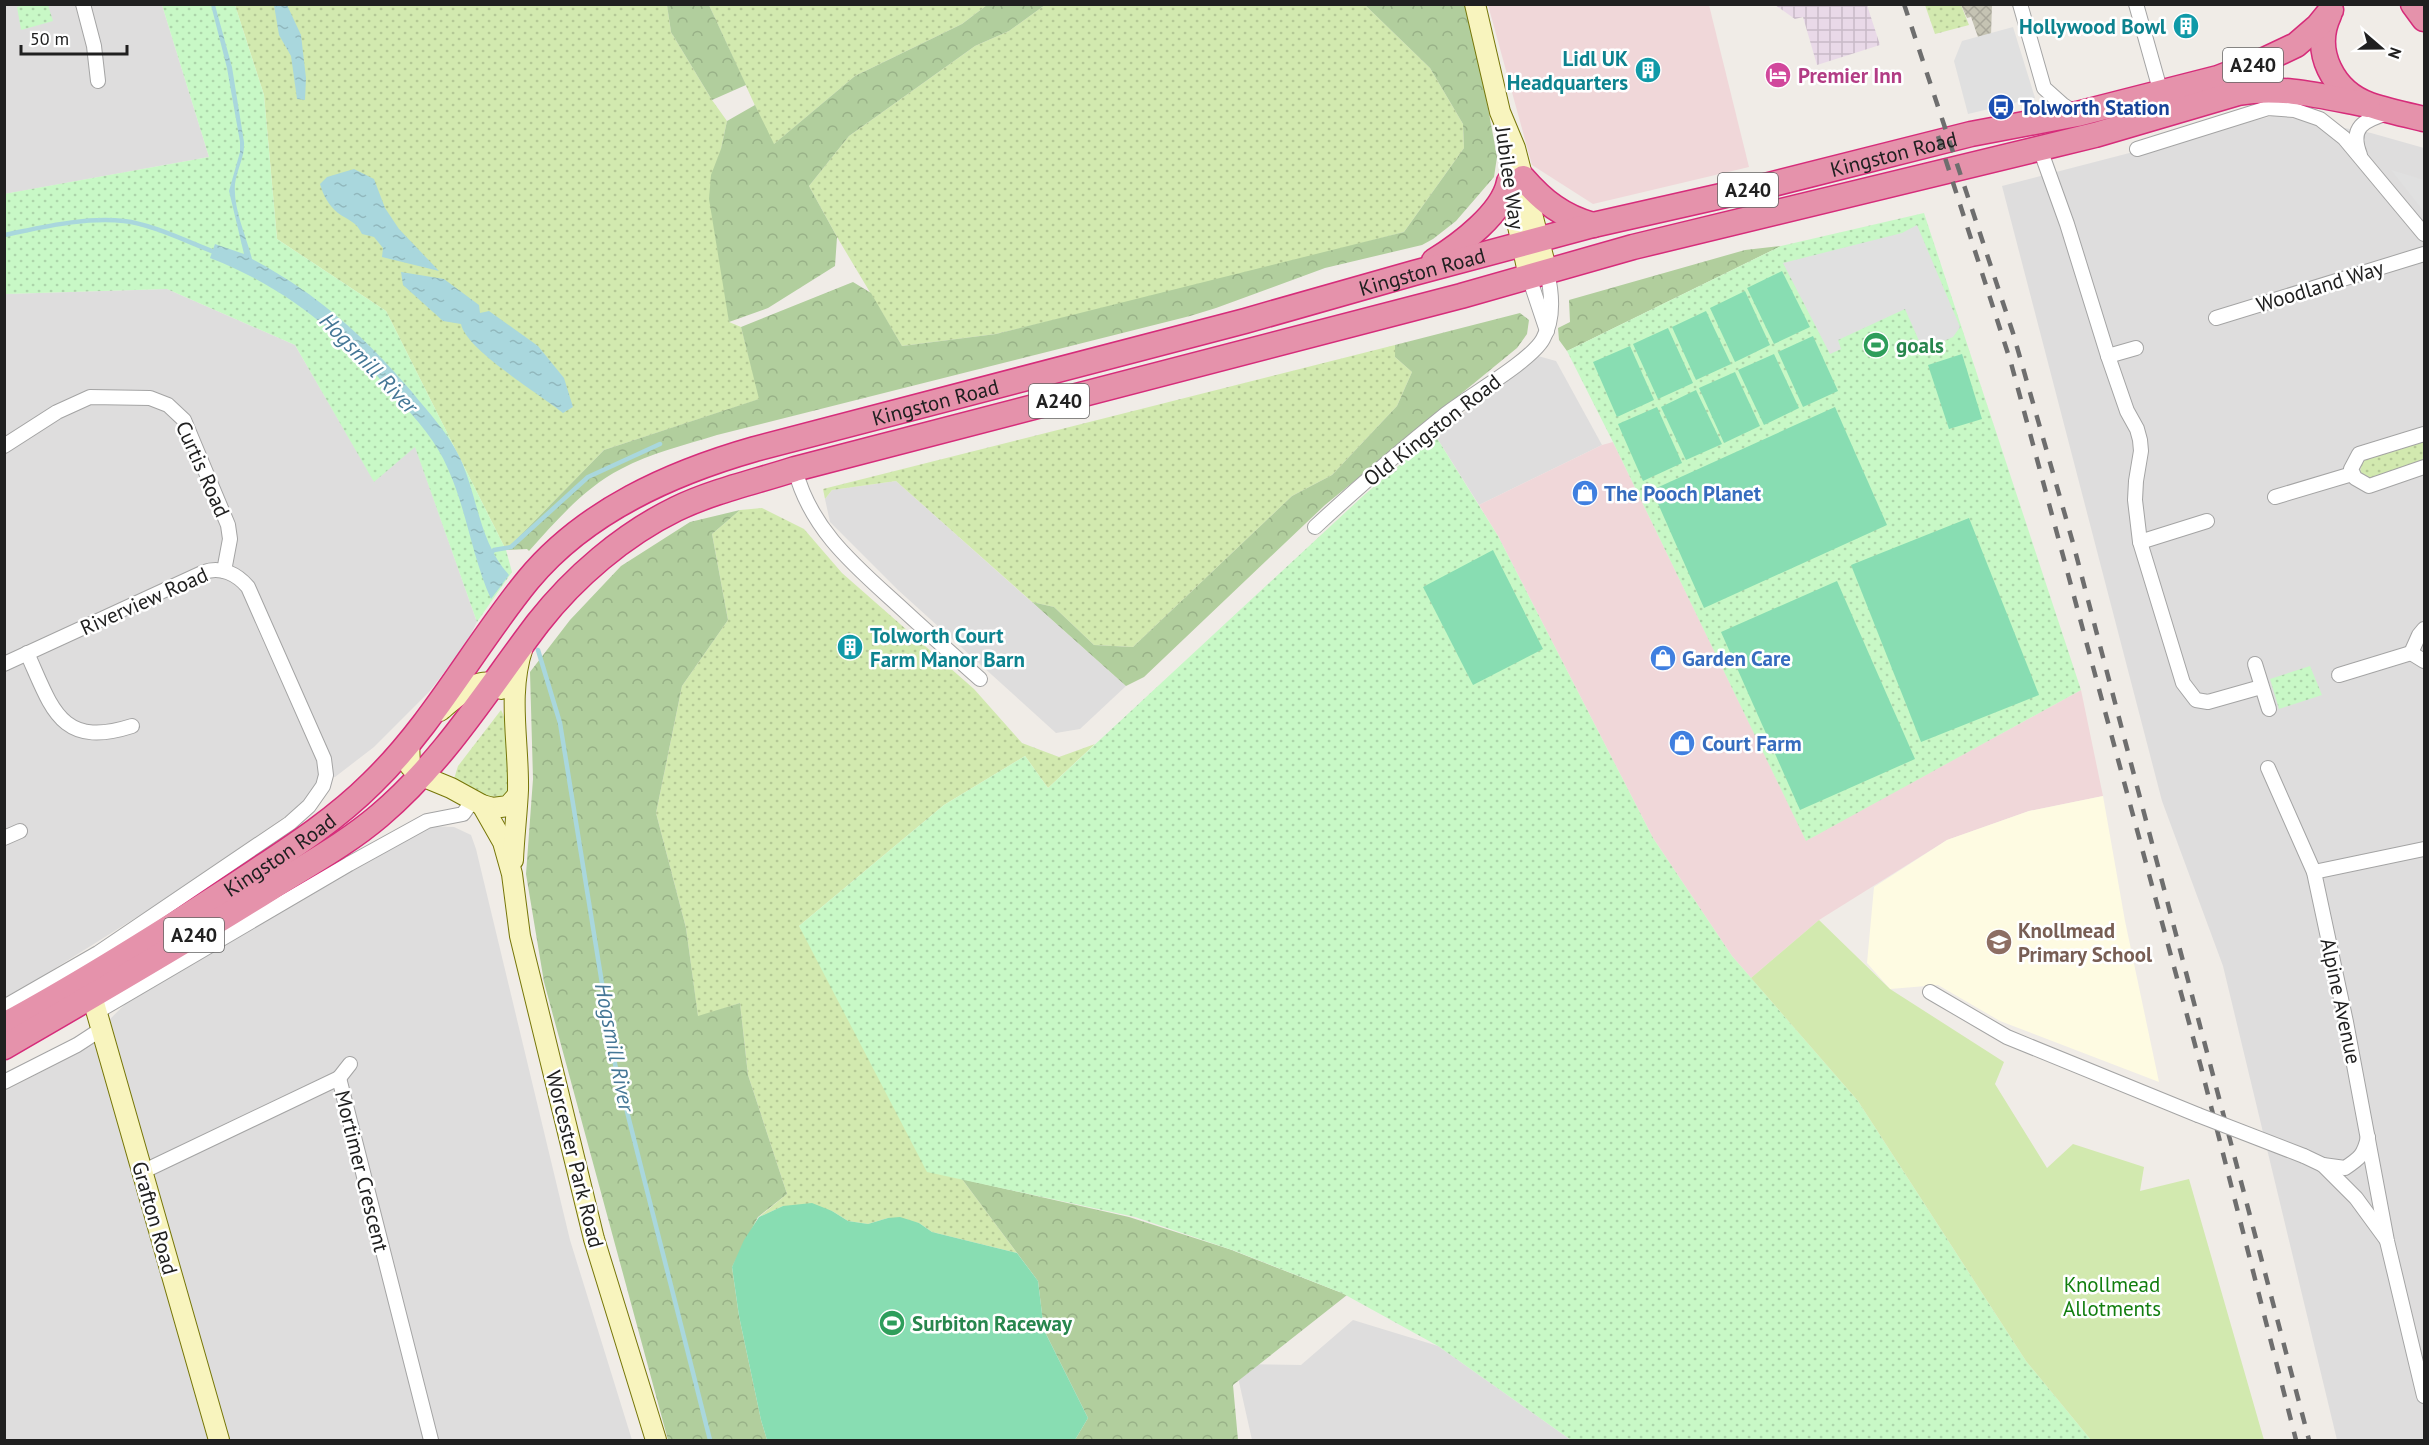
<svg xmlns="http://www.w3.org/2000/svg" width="2429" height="1445" font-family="'PT Sans',sans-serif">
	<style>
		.residential { fill: #dedddd }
		.commercial { fill: #f0d7d9 }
		.industrial { fill: url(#industrial-grid) }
		.education { fill: #fefbe2 }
		.construction { fill: url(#construction-cross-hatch) }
		.grass { fill: url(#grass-dots) }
		.forest { fill: url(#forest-crowns) }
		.park { fill: url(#park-dots) }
		.garden { fill: #d2e9af }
		.pitch { fill: #88ddb2 }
		.parking { fill: #e0e0e0 }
		.water { fill: url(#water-ripples) }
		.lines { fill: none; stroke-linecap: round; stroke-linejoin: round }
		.stream { stroke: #a9d7dd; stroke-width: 4.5 }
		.street-casing { stroke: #a4a4a4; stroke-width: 16 }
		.secondary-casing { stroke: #767608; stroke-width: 22 }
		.highway-casing { stroke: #d62c7a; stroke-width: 27 }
		.street { stroke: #fff; stroke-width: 14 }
		.secondary { stroke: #f8f4be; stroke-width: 20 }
		.highway { stroke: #e592ab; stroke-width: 24 }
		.rail { stroke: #6e6e6e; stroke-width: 4.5; stroke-dasharray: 12 12; stroke-linecap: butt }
		.street-bridge-casing { stroke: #a4a4a4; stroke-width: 16; stroke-linecap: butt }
		.street-bridge { stroke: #fff; stroke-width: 14 }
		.labels { text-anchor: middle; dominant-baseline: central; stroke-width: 5; stroke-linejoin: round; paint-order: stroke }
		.shield { fill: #fff; stroke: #636363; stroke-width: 1.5 }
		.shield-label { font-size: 20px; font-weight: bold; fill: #202020 }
		.culture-label { font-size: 21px; font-weight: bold; fill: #0d838f; stroke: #fff; text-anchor: end }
		.hotel-label { font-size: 21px; font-weight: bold; fill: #b23c85; stroke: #fff; text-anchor: start }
		.transit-label { font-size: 21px; font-weight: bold; fill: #164399; stroke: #fff; text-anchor: start }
		.street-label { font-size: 21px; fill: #202020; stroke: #fff }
		.leisure-label { font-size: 21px; font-weight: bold; fill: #27864d; stroke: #fff; text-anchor: start }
		.shop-label { font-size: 21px; font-weight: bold; fill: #366cbe; stroke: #fff; text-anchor: start }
		.education-label { font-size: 21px; font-weight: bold; fill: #785e54; stroke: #fff; text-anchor: start }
		.park-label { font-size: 21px; fill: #127e0f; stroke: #fff }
		.water-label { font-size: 22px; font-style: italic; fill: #457796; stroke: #fff }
	</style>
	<defs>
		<pattern id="industrial-grid" width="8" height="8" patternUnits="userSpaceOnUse" patternTransform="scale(1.5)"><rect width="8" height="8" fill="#e9d9e8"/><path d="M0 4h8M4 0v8" fill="none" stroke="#c8bac7"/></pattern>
		<pattern id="construction-cross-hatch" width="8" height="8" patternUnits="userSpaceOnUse" patternTransform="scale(1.5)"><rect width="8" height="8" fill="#c5c3b3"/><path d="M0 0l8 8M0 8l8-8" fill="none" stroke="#a9a79a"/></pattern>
		<pattern id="grass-dots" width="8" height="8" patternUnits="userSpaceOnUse" patternTransform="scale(1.5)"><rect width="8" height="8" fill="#d2e9af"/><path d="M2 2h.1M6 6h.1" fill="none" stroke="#b4c896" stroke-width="1.8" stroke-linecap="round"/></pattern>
		<pattern id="forest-crowns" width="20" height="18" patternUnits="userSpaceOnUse" patternTransform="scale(1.5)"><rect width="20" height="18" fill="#b1ce9d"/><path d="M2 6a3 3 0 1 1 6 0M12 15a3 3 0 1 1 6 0" fill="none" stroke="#98b187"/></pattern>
		<pattern id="park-dots" width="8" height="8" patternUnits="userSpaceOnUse" patternTransform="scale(1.5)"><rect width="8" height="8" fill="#c8f8c6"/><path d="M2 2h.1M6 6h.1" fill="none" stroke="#acd4aa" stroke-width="1.8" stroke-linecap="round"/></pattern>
		<pattern id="water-ripples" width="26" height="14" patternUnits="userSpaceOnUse" patternTransform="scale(1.5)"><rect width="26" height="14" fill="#a9d7dd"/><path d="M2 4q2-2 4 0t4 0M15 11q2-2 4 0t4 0" fill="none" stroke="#91b8bd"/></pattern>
	</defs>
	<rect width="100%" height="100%" fill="#f0ece7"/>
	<g class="residential">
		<path d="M5,5H162L209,157L5,194Z"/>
		<path d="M2276,115L2371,133L2424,148V1440H2337L2223,966L2162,801L2002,186Z"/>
		<path d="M167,289L295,345L374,481L415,446L477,622L466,644L429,692L374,747L335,777H319L310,796L296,809L156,905L30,984L5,997V294Z"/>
		<path d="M1538,356L1556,361L1602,445L1479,505L1435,435Z"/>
		<path d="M896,481L1126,686L1080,729L1056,733L898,590L830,522L825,499L832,490Z"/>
		<path d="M429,826L454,827L471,835L476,849L570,1240L632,1440H5V1091L74,1055L101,1035L103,1026L125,1004L402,837Z"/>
		<path d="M1353,1320L1438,1346L1571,1440H1252L1235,1364L1301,1365Z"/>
	</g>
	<g class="commercial">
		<path d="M1488,5H1709L1749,167L1593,204L1532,165Z"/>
		<path d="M1613,442L1806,840L2081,690L2103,796L2029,811L1947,840L1819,920L1751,978L1732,956L1653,838L1498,536L1479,505L1602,445Z"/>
	</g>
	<path class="industrial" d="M1775,5H1867L1880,45L1817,65L1803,17L1795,19Z"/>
	<path class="education" d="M2103,796L2125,921L2159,1082L2000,1021L1938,985L1890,989L1867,963L1874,887L1947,840L2029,811Z"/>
	<path class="construction" d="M1961,5H1992L1991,36L1978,37L1971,17L1967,18Z"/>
	<g class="grass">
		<path d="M235,5H667L671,32L712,100L727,121L721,149L729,322L741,327L760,399L604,450L506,550L386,311L277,239L264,95Z"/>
		<path d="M709,5H987L962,24L855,76L773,145Z"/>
		<path d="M1045,5H1365L1430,68L1463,124L1464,148L1404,232L1252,272L996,334L902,346L837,237L809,186L849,136L975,46L1009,31Z"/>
		<path d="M1925,5H1961L1969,25L1935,34Z"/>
		<path d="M1395,345V357L1412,372L1397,406L1332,475L1292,496L1133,647L1094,645L1054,607L1032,602L896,481L832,490L825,499L823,489Z"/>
		<path d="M2424,440V463L2372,480L2360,473L2361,465L2367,457Z"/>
		<path d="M762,508L804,529L842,573L974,689L1022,743L1059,757L1095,744L1048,788L1025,756L944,805L799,926L962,1179L1017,1253L932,1232L919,1223L888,1218L868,1224L848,1221L832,1211L783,1206L759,1217L787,1194L748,1075L740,1003L698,1017L686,928L656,813L682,686L728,620L712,534L740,510Z"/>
		<path d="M501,710C511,727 514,779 505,796C488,800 468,791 454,779L458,766Z"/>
	</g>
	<g class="forest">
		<path d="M667,5H709L746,85L712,100L671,32Z"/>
		<path d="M987,5H1045L1009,31L975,46L849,136L809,186L837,237L835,266L768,308L729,322L709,199L711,175L721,149L727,121L755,105L774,144L855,76L962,24Z"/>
		<path d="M1365,5H1465L1484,86L1497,157L1494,177L1456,221L1433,239L1422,245L1325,268L1216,308L1190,316L717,435C685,445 651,453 621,469C584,488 557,520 529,551L527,549L506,550L604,450L759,399L741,327L853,282L871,293L902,346L996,334L1404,232L1464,148L1463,124L1430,68Z"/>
		<path d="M1781,246L1567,351L1559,340L1558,328L1570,322L1569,300L1745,250Z"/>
		<path d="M1520,313L1529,320L1527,334L1517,348L1325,505L1144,677L1126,686L1032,602L1054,607L1094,645L1133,647L1292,496L1332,475L1397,406L1412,372L1395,357V345Z"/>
		<path d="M740,510L712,534L728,620L682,686L656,813L686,928L698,1016L740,1003L748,1075L787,1194L758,1217L732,1267L739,1316L761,1420L767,1440H668L544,982L526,874L533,779L530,672L570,620L621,566L690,522Z"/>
		<path d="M962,1179L1129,1217L1229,1249L1347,1295L1233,1385L1238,1440H1075L1088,1418L1044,1330L1038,1281Z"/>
	</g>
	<g class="park">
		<path d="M28,4L48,5L53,21L21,30L17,7Z"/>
		<path d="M162,5H235L264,95L277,239L386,311L506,550L512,572L477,622L415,447L374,482L295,345L167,289L5,294L4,194L209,157Z"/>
		<path d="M1924,213L2081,690L1806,841L1613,442L1567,351L1781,246Z"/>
		<path d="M1435,435L1498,536L1653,838L1732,956L1858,1101L2026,1361L2091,1440H1571L1438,1346L1342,1293L1235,1251L1135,1217L927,1172L799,926L944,805L1025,756L1048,788L1363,496Z"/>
		<path d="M2310,666L2322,695L2279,709L2270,679Z"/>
	</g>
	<path class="garden" d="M1819,920L1890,989L2004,1062L1995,1084L2047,1168L2073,1144L2144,1167L2140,1191L2189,1179L2264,1440H2091L2026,1361L1858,1101L1751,978Z"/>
	<g class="pitch">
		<path d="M1782,271L1810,327L1774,344L1747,288Z"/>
		<path d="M1745,291L1770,345L1735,362L1710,308Z"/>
		<path d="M1706,311L1731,364L1696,380L1672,327Z"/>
		<path d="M1668,328L1693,383L1658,399L1633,344Z"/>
		<path d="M1813,336L1838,391L1803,407L1778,352Z"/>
		<path d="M1630,346L1654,400L1617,417L1593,362Z"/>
		<path d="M1774,354L1799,408L1764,425L1738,370Z"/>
		<path d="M1962,354L1982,419L1949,429L1928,365Z"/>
		<path d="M1735,372L1760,426L1724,443L1699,388Z"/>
		<path d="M1696,390L1722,444L1686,460L1661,407Z"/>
		<path d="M1657,407L1682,463L1643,481L1618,424Z"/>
		<path d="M1835,407L1887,525L1704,608L1652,490Z"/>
		<path d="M1969,518L2039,695L1921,742L1851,565Z"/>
		<path d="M1493,550L1543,649L1473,685L1423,587Z"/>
		<path d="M1837,581L1915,759L1800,810L1721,632Z"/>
		<path d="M812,1203L832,1211L848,1221L868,1224L888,1218L900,1217L919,1223L932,1232L1017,1253L1038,1281L1044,1330L1088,1418L1075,1440H767L761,1420L739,1316L732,1267L744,1240L759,1217L783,1206Z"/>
	</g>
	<g class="parking">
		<path d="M2013,27L2035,98L1968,114L1954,61L1962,41Z"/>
		<path d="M2391,170L2424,180V212Z"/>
		<path d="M1917,225L1960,327L1953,337L1923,350L1905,309L1838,340L1841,349L1830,354L1783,263L1902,233Z"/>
	</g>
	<g class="water">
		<path d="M215,5L232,67L244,142C245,157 237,169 235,184C233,209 246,235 252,259C318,294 364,336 412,392C429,413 449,434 460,458C478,497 479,542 509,575L491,599C472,557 467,511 448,469C437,442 417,420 398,399C343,336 288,288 210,258L215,244L244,254L229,191L240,152V142L227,68L211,5Z"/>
		<path d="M274,5H287L301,35L306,78L305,100L297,99L291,56L279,35Z"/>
		<path d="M354,169L374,179L385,208L399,229L439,271L382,257L383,248L374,237L362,234C356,221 349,221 338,213C329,206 323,195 320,184L327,177Z"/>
		<path d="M401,272L444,279L479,305L480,313L489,311L538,346L564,378L573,407L563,413C540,394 466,350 461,324L443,321L403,285Z"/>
	</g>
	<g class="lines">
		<g class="stream">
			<path d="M4,235C44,227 83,217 124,221C152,224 190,243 217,253"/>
			<path d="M489,555L494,550L511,547L588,477L660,444"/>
			<path d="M538,650L560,723L615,1064L710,1440"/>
		</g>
		<defs>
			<g id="street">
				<path d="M83,4L94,46L98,81"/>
				<path d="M2020,4L2044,88L2063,105L2077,114"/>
				<path d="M2136,4L2161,93"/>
				<path d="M2040,149L2067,224L2108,356L2127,411L2137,429L2140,440L2141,451L2136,481L2135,500L2140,542L2183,683L2196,700L2208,702L2261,687"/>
				<path d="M2137,149L2268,108L2294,110L2320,119L2344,138L2424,234"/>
				<path d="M2360,155C2349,127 2364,120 2388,113"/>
				<path d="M1529,277L1547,331"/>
				<path d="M2216,318L2424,254"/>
				<path d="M2108,356L2136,348"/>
				<path d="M2424,434L2359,454L2351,469L2355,478L2369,486L2424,467"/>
				<path d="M4,446L57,412L90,397L150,398L168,405L184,420L228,525L230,539L224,571"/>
				<path d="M795,469C810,529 855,566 898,605C925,630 953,655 980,679"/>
				<path d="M2275,497L2352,474"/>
				<path d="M1315,527C1357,488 1401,450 1446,414C1469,396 1531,361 1543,339C1554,319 1552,293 1547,272"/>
				<path d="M2140,542L2207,521"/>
				<path d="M2424,629L2419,635L2411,653L2424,661"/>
				<path d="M27,653C52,708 60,749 132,726"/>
				<path d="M4,664L204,572C221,566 237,574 248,587L324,759L326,775L323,786L309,806L290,823L98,953L4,1007"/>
				<path d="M2255,664L2269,709"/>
				<path d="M2339,675L2411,653"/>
				<path d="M2268,768L2314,872L2346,1022L2387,1241L2424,1396"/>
				<path d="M4,838L20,831"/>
				<path d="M2314,872L2424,849"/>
				<path d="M1930,992L2007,1037L2198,1115"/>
				<path d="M95,1013L349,864L427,821L463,814L473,800"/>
				<path d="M339,1078L350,1064"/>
				<path d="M4,1082L77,1045L100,1030"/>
				<path d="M2304,1156L2323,1165L2345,1168C2360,1158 2364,1155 2368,1137"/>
				<path d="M2323,1165L2356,1198L2386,1239"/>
				<path d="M142,1172L339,1078L431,1440"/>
			</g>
			<g id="secondary">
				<path d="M1475,4L1500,112L1515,148L1547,272"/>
				<path d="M1508,180L1529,277"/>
				<path d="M440,711C455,699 481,670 501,689"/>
				<path d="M409,742L410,766L417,774L451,788L482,805L493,808L508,806L517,796"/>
				<path d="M482,805L503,842L512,874L520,936L594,1239L656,1440"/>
				<path d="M513,860C514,836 517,813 518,790C519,742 507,694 523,647"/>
				<path d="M92,996L219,1440"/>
			</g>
			<g id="highway">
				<path d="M2413,4L2424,19"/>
				<path d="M2329,15C2312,51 2333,92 2370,105C2388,111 2407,115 2424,119"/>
				<path d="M1523,178C1543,201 1563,217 1593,225"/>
				<path d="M1434,261C1460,245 1503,213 1509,182"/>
				<path id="s1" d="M4,1025C82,983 158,935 232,887C280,855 331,824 372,783C434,723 474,646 528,580C585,511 671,473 755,449L1245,321L1414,273L1593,225L1761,187L1971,134L2077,114L2218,78L2262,61L2296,45L2318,26L2331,10"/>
				<path d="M4,1047C94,995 184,943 271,888C307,865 346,844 379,816C444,761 487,690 538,623C574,577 623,535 676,509C713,491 755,482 795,469L1461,296L1633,247L2095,135L2238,93C2282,85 2325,97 2368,105"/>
			</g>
		</defs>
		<use href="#street" class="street-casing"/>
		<use href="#secondary" class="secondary-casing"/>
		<use href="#highway" class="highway-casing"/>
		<use href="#street" class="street"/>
		<use href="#secondary" class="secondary"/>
		<use href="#highway" class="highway"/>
		<g class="rail">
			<path d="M1904,4L2013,333L2073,543L2309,1440"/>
			<path d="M1938,136L2011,363L2201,1067L2296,1440"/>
		</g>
		<defs>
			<path id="street-bridge" d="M2198,1115L2304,1156"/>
		</defs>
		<use href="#street-bridge" class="street-bridge-casing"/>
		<use href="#street-bridge" class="street-bridge"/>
	</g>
	<defs>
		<symbol id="building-disc" viewBox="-11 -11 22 22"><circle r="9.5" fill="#0f9aa8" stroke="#fff"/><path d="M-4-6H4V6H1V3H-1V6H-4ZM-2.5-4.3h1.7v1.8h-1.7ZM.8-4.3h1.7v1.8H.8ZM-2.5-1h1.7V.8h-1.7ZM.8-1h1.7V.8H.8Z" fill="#fff"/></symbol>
		<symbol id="hotel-disc" viewBox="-11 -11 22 22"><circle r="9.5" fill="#d1479c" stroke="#fff"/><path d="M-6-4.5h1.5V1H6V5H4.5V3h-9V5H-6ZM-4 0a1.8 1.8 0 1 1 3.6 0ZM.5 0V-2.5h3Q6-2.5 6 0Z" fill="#fff"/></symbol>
		<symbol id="bus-disc" viewBox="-11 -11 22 22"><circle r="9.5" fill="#1a4fb4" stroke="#fff"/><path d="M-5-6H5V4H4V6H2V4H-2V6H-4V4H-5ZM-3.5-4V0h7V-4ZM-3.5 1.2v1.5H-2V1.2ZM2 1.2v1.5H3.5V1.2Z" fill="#fff"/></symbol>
		<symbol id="stadium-disc" viewBox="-11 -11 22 22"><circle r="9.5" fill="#2e9e5b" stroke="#fff"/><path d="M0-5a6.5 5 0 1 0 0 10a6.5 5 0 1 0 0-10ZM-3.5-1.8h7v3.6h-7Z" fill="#fff"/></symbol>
		<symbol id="shop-disc" viewBox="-11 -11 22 22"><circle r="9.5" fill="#3f7fe0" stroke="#fff"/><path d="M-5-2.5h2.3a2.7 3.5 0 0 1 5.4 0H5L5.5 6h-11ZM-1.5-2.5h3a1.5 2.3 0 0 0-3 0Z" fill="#fff"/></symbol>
		<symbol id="school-disc" viewBox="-11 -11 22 22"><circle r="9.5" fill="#8d6e63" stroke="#fff"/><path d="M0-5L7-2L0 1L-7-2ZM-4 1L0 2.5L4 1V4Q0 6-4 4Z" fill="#fff"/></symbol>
	</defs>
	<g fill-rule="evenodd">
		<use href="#building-disc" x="2171" y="11" width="30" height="30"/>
		<use href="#building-disc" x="1633" y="55" width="30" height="30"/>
		<use href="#hotel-disc" x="1763" y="60" width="30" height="30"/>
		<use href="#bus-disc" x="1986" y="92" width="30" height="30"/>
		<use href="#stadium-disc" x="1861" y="330" width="30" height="30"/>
		<use href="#shop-disc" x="1570" y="478" width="30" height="30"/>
		<use href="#building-disc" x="835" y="632" width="30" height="30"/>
		<use href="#shop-disc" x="1648" y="643" width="30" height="30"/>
		<use href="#shop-disc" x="1667" y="728" width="30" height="30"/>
		<use href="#school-disc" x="1984" y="927" width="30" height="30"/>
		<use href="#stadium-disc" x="877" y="1308" width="30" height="30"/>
	</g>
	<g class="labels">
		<g class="shield">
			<rect x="2223" y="48" width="60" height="34" rx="4.5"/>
			<rect x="1718" y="173" width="60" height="34" rx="4.5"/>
			<rect x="1029" y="384" width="60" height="34" rx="4.5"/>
			<rect x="164" y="918" width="60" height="34" rx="4.5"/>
		</g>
		<g class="shield-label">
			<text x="2253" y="65">A240</text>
			<text x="1748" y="190">A240</text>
			<text x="1059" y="401">A240</text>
			<text x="194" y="935">A240</text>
		</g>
		<g class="culture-label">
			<text x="2166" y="26">Hollywood Bowl</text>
			<text x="1628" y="58">Lidl UK<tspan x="1628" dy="24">Headquarters</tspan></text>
			<text x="870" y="635" text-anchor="start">Tolworth Court<tspan x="870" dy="24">Farm Manor Barn</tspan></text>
		</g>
		<g class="hotel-label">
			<text x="1798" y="75">Premier Inn</text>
		</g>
		<g class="transit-label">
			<text x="2020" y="107">Tolworth Station</text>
		</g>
		<g class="street-label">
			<text stroke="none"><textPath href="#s1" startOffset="2140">Kingston Road</textPath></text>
			<text transform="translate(1510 178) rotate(82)">Jubilee Way</text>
			<text stroke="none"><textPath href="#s1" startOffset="1654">Kingston Road</textPath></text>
			<text transform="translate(2320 286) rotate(-17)">Woodland Way</text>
			<text stroke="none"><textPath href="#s1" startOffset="1150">Kingston Road</textPath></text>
			<text transform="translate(1432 430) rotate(-38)">Old Kingston Road</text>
			<text transform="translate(203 469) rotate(66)">Curtis Road</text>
			<text transform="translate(144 601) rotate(-24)">Riverview Road</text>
			<text stroke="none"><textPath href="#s1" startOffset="324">Kingston Road</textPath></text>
			<text transform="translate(2341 1001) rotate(78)">Alpine Avenue</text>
			<text transform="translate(575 1159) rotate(76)">Worcester Park Road</text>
			<text transform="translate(362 1171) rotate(76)">Mortimer Crescent</text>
			<text transform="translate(155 1218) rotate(74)">Grafton Road</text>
		</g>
		<g class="leisure-label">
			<text x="1896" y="345">goals</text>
			<text x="912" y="1323">Surbiton Raceway</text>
		</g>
		<g class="shop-label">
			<text x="1604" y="493">The Pooch Planet</text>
			<text x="1682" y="658">Garden Care</text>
			<text x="1702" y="743">Court Farm</text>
		</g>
		<g class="education-label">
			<text x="2018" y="930">Knollmead<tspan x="2018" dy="24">Primary School</tspan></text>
		</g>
		<g class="park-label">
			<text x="2112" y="1284">Knollmead<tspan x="2112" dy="24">Allotments</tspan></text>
		</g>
		<g class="water-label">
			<text transform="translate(369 363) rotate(46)">Hogsmill River</text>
			<text transform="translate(615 1047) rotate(79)">Hogsmill River</text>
		</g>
	</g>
	<rect width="2429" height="1445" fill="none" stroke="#202020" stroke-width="12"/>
	<g transform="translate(2381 48) rotate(110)" stroke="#ffffff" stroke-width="4.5" paint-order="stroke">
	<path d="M0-4.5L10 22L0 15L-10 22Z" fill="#202020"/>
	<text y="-9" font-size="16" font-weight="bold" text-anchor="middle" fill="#202020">N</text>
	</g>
	<path d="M21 45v9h106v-9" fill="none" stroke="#202020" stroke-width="3"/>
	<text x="30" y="45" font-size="18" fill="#202020" stroke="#ffffff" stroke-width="4.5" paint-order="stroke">50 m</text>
</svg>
